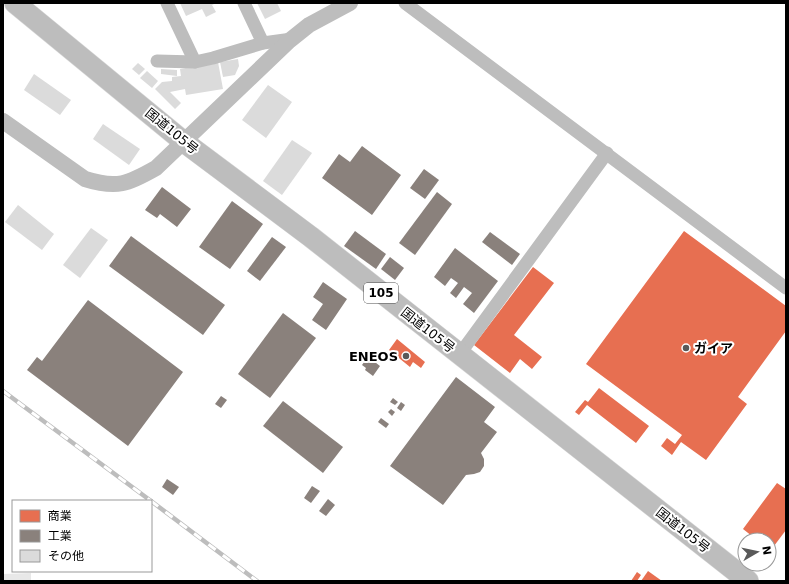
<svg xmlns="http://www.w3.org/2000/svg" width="789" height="584" font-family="'DejaVu Sans','Noto Sans JP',sans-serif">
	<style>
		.green { fill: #e8e8e8 }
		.shops { fill: #e76f51 }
		.industry { fill: #8a817c }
		.building { fill: #dbdbdb }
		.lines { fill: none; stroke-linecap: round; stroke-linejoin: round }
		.trunk-casing { stroke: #dbdbdb; stroke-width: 22 }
		.minor { stroke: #bdbdbd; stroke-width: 13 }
		.tertiary { stroke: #bdbdbd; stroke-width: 16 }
		.trunk { stroke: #bdbdbd; stroke-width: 21 }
		.rail-casing { stroke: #bdbdbd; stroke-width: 4.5 }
		.rail { stroke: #fff; stroke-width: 3; stroke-dasharray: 9; stroke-linecap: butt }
		.poi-dot { fill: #595959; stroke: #fff; stroke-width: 1.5 }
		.labels { text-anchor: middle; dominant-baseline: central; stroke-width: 4; stroke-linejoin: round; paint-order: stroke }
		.shield { fill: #fff; stroke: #4c4c4c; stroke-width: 1 }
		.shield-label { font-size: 12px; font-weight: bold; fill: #000 }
		.street-label { font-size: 13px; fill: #000; stroke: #fff }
		.poi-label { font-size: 13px; font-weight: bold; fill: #000; stroke: #fff; text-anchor: start }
	</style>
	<rect width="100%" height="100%" fill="#fff"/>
	<path class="green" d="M31,573V581H3V574Z"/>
	<g class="shops">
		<path d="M684,231L786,306V331L738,397L747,404L706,460L681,442L672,455L661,446L667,438L675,444L682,435L586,364Z"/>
		<path d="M533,267L554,283L514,335L542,357L532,369L520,359L510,373L474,345Z"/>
		<path d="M397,339L425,362L421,368L413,362L410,367L389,350Z"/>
		<path d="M599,388L649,426L636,443L587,405L579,415L575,412L585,400L588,402Z"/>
		<path d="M777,483L786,489V530L771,550L769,549V540H757L743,529Z"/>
		<path d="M648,571L662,581H641Z"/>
		<path d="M637,572L641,575L637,581H631Z"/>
	</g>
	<g class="industry">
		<path d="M362,146L401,175L372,215L322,178L339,154L350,162Z"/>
		<path d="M424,169L439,180L425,199L410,188Z"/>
		<path d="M162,187L191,209L177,227L160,214L157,218L145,210Z"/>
		<path d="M437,192L452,204L415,255L399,243Z"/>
		<path d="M232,201L263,224L230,269L199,247Z"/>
		<path d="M355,231L386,254L376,269L344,246Z"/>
		<path d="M490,232L520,254L512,265L482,242Z"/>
		<path d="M131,236L225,305L203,335L109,266Z"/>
		<path d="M272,237L286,247L260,281L247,271Z"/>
		<path d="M455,248L498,281L474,313L463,304L472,293L464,287L456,298L450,293L458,283L451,278L445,286L434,277Z"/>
		<path d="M390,257L404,268L395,280L381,269Z"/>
		<path d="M323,282L347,299L326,330L312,320L323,304L313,297Z"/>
		<path d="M88,300L183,372L128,446L27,370L37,357L42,361Z"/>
		<path d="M283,313L316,338L270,398L238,374Z"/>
		<path d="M367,358L370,361L371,359L380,366L373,376L365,370L366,368L362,365Z"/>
		<path d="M456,377L495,407L484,422L497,432L481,453L484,459V466L480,472L474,474L466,475L443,505L390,466Z"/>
		<path d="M221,396L227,400L221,408L215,404Z"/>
		<path d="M393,398L398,402L395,405L390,402Z"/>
		<path d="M283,401L343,447L323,473L263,426Z"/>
		<path d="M401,402L405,405L401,411L397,408Z"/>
		<path d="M391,409L395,412L392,416L388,412Z"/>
		<path d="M381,418L389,424L386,428L378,422Z"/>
		<path d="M167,479L179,487L173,495L162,487Z"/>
		<path d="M312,486L320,491L311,503L304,498Z"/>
		<path d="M328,499L335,505L326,516L319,511Z"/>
	</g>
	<g class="building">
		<path d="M180,3H216L212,5L216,12L206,17L202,9L186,16Z"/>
		<path d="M257,3H277L281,11L265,19Z"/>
		<path d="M238,59L239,66L235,75L223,77L220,62Z"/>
		<path d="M218,62L223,89L186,95L185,89L170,92L181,103L175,109L155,89L162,82L172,81V77L181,76L180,69Z"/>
		<path d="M138,63L145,69L139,75L132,69Z"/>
		<path d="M161,69L177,70V76L161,74Z"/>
		<path d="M147,71L158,81L152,88L140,78Z"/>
		<path d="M34,74L71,100L60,115L24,90Z"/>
		<path d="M268,85L292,102L266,138L242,120Z"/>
		<path d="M103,124L140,149L129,165L93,139Z"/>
		<path d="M292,140L312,153L282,195L263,181Z"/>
		<path d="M18,205L54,234L42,250L5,222Z"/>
		<path d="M91,228L108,240L80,278L63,265Z"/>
	</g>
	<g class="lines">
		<defs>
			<path id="trunk" d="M15,3L184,142L311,237L748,581"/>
		</defs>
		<use href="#trunk" class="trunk-casing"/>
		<g class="minor">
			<path d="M167,3L195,62"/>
			<path d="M244,3L263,43"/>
			<path d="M405,3L786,288"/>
			<path d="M157,61L195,62L213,58L263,43L292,39"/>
			<path d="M459,355L607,153"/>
		</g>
		<path class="tertiary" d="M3,121L85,179C117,189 128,184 156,168L289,41L309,25L350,3"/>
		<use href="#trunk" class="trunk"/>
		<defs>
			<g id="rail">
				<path d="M3,391L151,501"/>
				<path d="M151,501L257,581"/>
			</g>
		</defs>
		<use href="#rail" class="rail-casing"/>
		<use href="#rail" class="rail"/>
	</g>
	<g class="poi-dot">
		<circle cx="686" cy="348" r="4"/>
		<circle cx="406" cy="356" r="4"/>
	</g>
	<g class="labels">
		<rect class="shield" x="364" y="283" width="34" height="20" rx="3"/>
		<g class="shield-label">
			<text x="381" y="293">105</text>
		</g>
		<g class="street-label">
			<text transform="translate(172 131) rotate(39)">国道105号</text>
			<text transform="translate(428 330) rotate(38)">国道105号</text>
			<text transform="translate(683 530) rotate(38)">国道105号</text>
		</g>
		<g class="poi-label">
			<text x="694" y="348">ガイア</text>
			<text x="398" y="356" text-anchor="end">ENEOS</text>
		</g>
	</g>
	<rect width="789" height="584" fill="none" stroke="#000000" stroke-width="8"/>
	<rect x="12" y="500" width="140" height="72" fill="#ffffff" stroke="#999999"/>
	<rect x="20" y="510" width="20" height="12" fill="#e76f51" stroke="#999999"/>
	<text x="48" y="520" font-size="12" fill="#000000">商業</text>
	<rect x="20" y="530" width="20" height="12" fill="#8a817c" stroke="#999999"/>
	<text x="48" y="540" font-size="12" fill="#000000">工業</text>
	<rect x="20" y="550" width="20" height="12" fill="#dbdbdb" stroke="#999999"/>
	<text x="48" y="560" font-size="12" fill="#000000">その他</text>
	<g transform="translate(757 552) rotate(81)"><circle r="19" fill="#ffffff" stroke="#999999"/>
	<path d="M0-3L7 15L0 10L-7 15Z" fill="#595959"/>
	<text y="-6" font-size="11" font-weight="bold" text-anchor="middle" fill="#000000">N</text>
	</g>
</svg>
